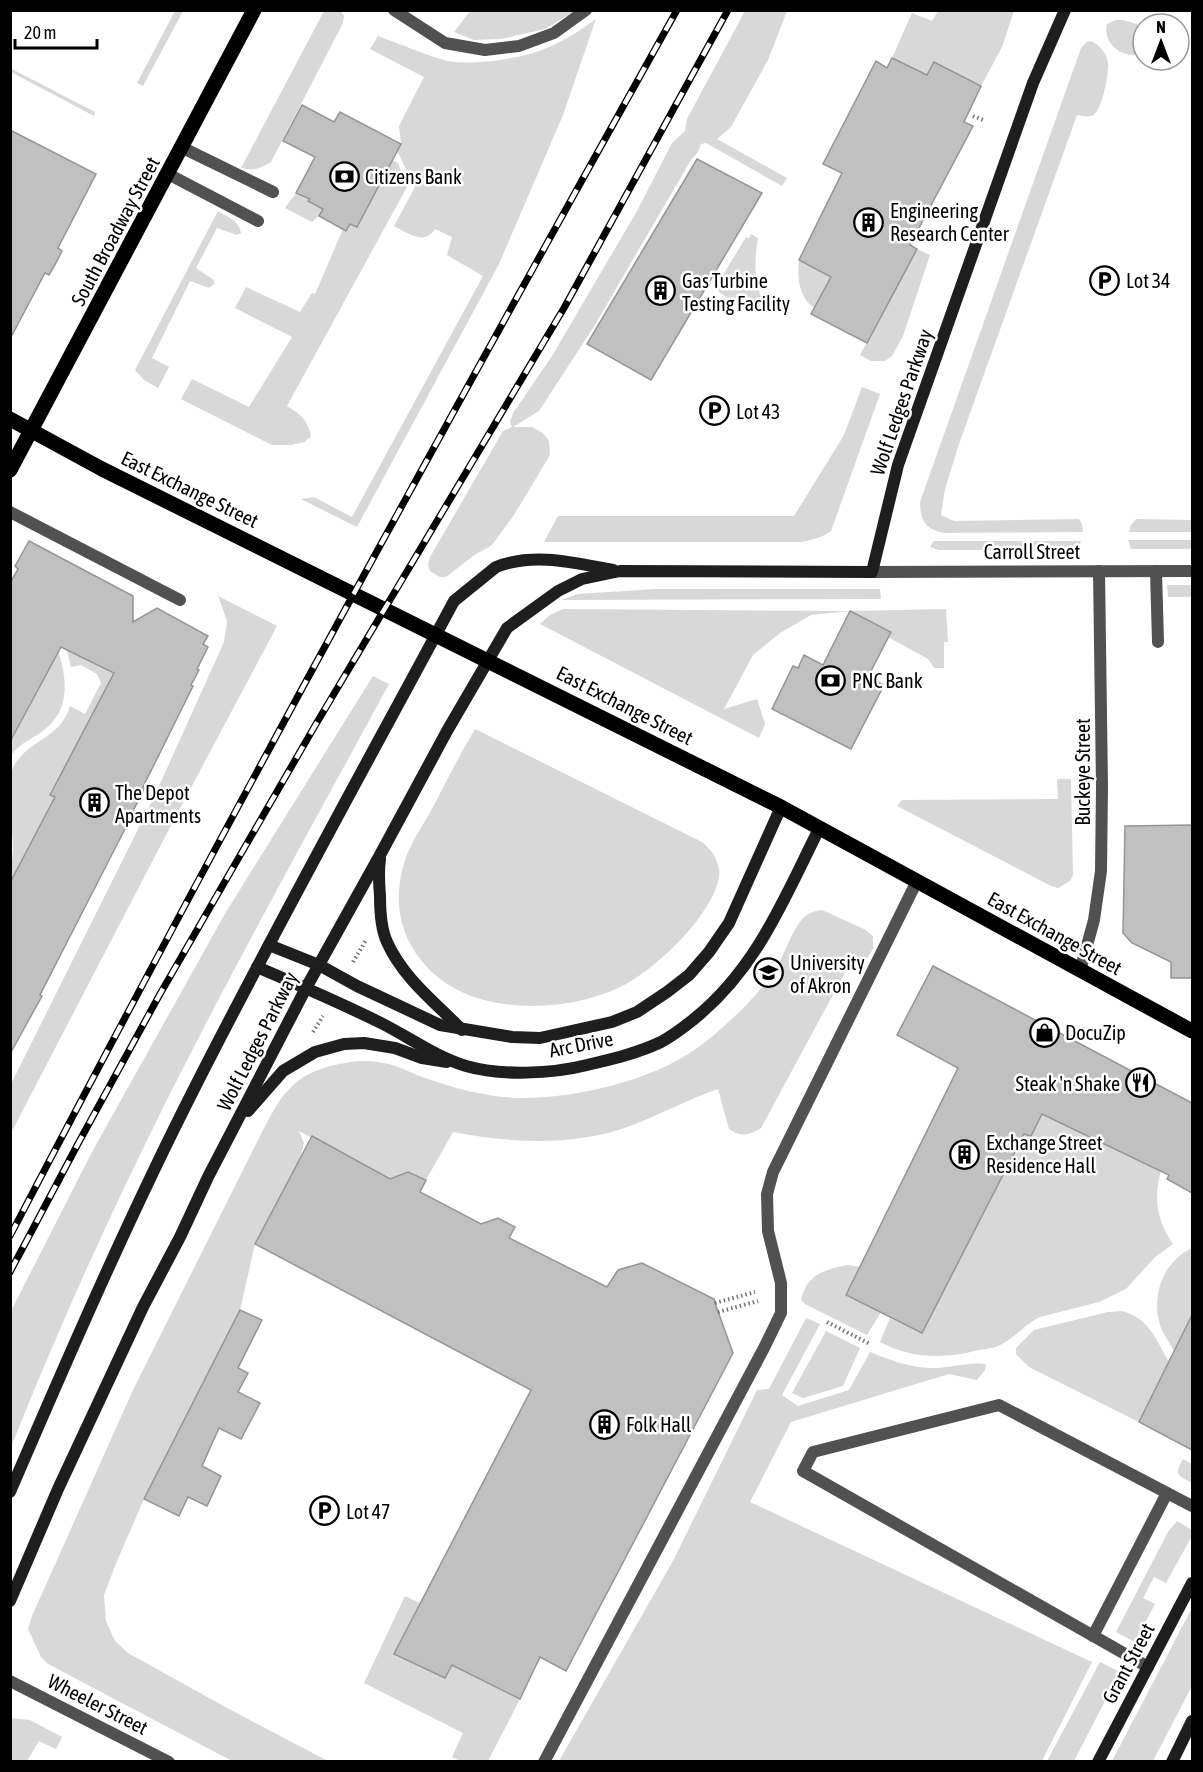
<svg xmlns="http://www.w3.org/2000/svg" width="1203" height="1772" font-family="'Asap Condensed',sans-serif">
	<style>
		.green { fill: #d8d8d8 }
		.building { fill: #c0c0c0; stroke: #959595; stroke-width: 1.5 }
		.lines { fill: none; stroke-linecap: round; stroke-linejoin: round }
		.path { stroke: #737373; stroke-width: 4; stroke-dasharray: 1.5 3; stroke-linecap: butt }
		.lane { stroke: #515151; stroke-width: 12 }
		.street { stroke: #515151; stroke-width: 12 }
		.secondary { stroke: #1e1e1e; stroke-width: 12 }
		.primary { stroke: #000; stroke-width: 15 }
		.rail-casing { stroke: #000; stroke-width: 7 }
		.rail { stroke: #fff; stroke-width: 4.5; stroke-dasharray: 14; stroke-linecap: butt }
		.labels { text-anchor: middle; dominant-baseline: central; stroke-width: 5; stroke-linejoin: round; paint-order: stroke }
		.poi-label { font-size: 20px; fill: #000; stroke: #fff; text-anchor: start }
		.street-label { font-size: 20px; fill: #000; stroke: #fff }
	</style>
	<rect width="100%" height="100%" fill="#fff"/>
	<g class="green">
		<path d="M175,11H183L143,86L137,83Z"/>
		<path d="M324,11H341L344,16L343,23L271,162C260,169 253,171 241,168Z"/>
		<path d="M470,11H575L545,29L501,39L474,40L454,32Z"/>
		<path d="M745,11H787L768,60L731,127L717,139L787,178L782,186L706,143L701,144L698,152L691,160L593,328L539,411L513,427H532L543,433L549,441L550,455L514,515L492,545L473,556L446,577H440L430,571L428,565L430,557L503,431L512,427L510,422L513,413L552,356L637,211L672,143L685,131L687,119Z"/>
		<path d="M938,11H1014L1002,47L981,86L934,62L927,75L892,58L912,13L932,21Z"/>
		<path d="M596,19L563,115L499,264L357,527L301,499L314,497L352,517L483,276L447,255L452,237L435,229C424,246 408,233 394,226L415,187L397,151L401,144L399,126L424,77L370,49L378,36C401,44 424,55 448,61C463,64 479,62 494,61C538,55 560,45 596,19Z"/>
		<path d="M1115,20H1123L1143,26V53C1124,61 1102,44 1107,24Z"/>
		<path d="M1091,41C1100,45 1107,54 1108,63C1109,73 1102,114 1091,116C1088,117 1081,116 1077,115L959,444L945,489L941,515L954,521L1079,519L1082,524L1083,532L945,533C926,530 920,521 920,502L1081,48L1087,42Z"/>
		<path d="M10,68L95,112L94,116L11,72Z"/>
		<path d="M392,160L398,163L407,187L287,406C300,414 309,421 311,437L304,442L291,445H272L181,399L192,379L249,407L292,337L235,308L246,287L300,312L312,293L315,294L343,229L350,224L357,227Z"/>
		<path d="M296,193L310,199L309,202L323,209L319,216L312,222L285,208Z"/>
		<path d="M218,211C228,217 239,221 241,233L237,235L217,228L196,268L214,280V284L209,288L190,281L152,358L169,367L158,388L144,380L135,370Z"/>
		<path d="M751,234L758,238C754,262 754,282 764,304C746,313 736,302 720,293L718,289L720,280L746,237L749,238Z"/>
		<path d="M917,249L930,255L903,336L892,356L885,361H871L860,355Z"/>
		<path d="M799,260L831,277L814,308C799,297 797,278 799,260Z"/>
		<path d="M862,387L880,394L831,531C821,538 812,540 800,542H544L558,516H794L844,435Z"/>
		<path d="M1136,519L1192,520V532H1129L1131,525Z"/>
		<path d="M1128,540H1192V549H1131Z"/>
		<path d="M934,541H1081L1077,550H939L930,547Z"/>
		<path d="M1167,585H1192V597H1168Z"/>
		<path d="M655,589H880L881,599L561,600L578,594Z"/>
		<path d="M218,596L277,626L177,814L11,1133V1084L155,795L224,642L227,621Z"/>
		<path d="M563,609L850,611L946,609L948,642H944V668H934L928,659L888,637L891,631L850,611L811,615L780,633L753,655L724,709L757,699L765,724L759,738L540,624L550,615Z"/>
		<path d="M70,644L104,663L120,678L108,684L50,794L55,797L24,856L28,859L11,883C11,872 12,862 13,851C14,826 1,781 17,761C34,738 61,737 70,706L85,714L101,683L97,674L81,665L71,667L67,651Z"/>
		<path d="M58,649C67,681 72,711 40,733C28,741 19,744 11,756V742L58,653Z"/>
		<path d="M373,676L389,684C299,850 206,1015 125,1186C84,1272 46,1359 11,1447V1311L92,1152L226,912Z"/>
		<path d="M475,729L702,842C712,850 721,863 719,877C713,914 658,967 626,984C572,1013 480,1017 433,973C399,941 391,901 406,857C413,839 425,822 434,805C447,780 460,754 475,729Z"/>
		<path d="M1057,779H1071L1073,875L1070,881L1058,888L1051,886L897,806L902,800L1058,799Z"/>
		<path d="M822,910L864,929L873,936V949L860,969L849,965L761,1128C748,1136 742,1137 729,1129L718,1089C688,1099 660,1115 630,1126C573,1147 511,1143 453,1132L426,1180L408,1172L390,1179L299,1131L304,1143L300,1159L255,1244L240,1310L144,1499L117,1561L104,1595L106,1621L115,1641L128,1653L229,1709L328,1761H232L48,1664L41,1657L28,1629L32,1616L133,1390L260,1136C281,1096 291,1074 339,1064C356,1060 372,1060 389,1064C403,1068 417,1076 431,1080C448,1086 466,1091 484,1094C517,1101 551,1098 583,1092C630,1083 678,1067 715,1034C736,1016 758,995 774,971C785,955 790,934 802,919C808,913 814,911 822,910Z"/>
		<path d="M1042,1114L1161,1171C1153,1198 1157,1221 1173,1244L1155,1257L1126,1289L1099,1302L1040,1317C1025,1324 1016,1337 1002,1344C996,1348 986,1349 979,1350C945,1359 912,1359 880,1342L890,1318L922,1333L1024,1134L1031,1136Z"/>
		<path d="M1192,1248V1314L1174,1351C1169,1341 1161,1332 1159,1321C1152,1291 1165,1261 1192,1248Z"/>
		<path d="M848,1265L860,1267L846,1295L881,1312L867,1335L805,1304L801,1300C806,1275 825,1269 848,1265Z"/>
		<path d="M1121,1311C1149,1317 1156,1340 1169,1362L1139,1422L1029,1367L1016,1354V1348L1034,1330L1108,1312Z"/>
		<path d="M806,1318L820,1324L782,1395L798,1406L849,1390L870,1352C890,1360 908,1367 930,1368C944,1369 978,1360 986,1365L985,1370L977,1380L949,1374L791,1422L750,1502L1092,1662L1042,1761H559L674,1559L757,1390L769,1389Z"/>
		<path d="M826,1331L860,1348L843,1386L803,1398L792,1393Z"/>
		<path d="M1183,1459L1192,1464V1483C1177,1475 1174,1475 1183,1459Z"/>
		<path d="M1177,1521L1192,1530V1536L1166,1583L1154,1577L1143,1598L1155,1604L1135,1642L1116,1632L1168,1532Z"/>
		<path d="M405,1596L420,1603L394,1654L445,1678L452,1665L520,1699L488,1761H460L452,1757L463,1733L364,1683Z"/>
		<path d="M1192,1608V1686L1153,1761H1112Z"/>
		<path d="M1100,1662L1120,1672L1074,1761H1047Z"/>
		<path d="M10,1718L30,1720L62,1737L56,1749L39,1741L27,1761H11Z"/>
	</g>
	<g class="building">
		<path d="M892,58L927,75L934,62L981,86L964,122L973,126L910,245L917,249L867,343L811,314L831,277L799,260L842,173L823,164L876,61L887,68Z"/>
		<path d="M302,105L334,122L340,112L401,144L357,227L350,224L346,231L319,216L323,209L308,201L310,199L296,193L315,157L283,141Z"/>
		<path d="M10,130L96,174L58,248L62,251L56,263L49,275L45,273L10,339Z"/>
		<path d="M697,159L762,193L651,380L587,344Z"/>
		<path d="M29,541L133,596V622L157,608L208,636L203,644L208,647L197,669L199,670L191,685L193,686L143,787L145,788L125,826L126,827L40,995L42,996L10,1054V883L55,797L50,795L114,673L61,647L10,742V583L18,569L15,566Z"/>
		<path d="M850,611L891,632L868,677L884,685L851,749L772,709L793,666L798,668L804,655L823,665Z"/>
		<path d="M1192,825V978H1171V962L1132,943L1123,933L1125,826Z"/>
		<path d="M933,966L1192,1103V1193L1167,1179L1169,1175L1042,1114L1031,1136L1024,1134L922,1333L846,1295L958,1068L897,1035Z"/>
		<path d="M312,1136L390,1179L408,1172L426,1180L420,1192L481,1224L498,1218L515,1227L509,1238L607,1287L618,1270L642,1263L714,1299L715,1303L733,1353L566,1671L540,1657L520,1699L452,1665L445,1678L394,1654L531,1390L255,1244Z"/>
		<path d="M240,1310L262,1320L238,1368L248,1373L238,1392L260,1403L241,1439L219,1428L202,1466L221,1476L207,1506L188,1497L179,1516L144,1499Z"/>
		<path d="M1192,1315V1450L1139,1422Z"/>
	</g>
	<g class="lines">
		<g class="path">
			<path d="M973,116L983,120"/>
			<path d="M353,962L366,940"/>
			<path d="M313,1032L323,1016"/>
			<path d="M715,1303L755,1292"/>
			<path d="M718,1312L758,1301"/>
			<path d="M827,1322L870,1344"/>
		</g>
		<g class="lane">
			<path d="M394,10L445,43L485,50L519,46L554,33L586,10"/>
			<path d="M183,148L273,192"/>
			<path d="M168,174L258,221"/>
			<path d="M10,512L180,600"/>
			<path d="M1156,571L1158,642"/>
			<path d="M1093,1636L1167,1493"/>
			<path d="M1148,1667L803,1471L813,1452L999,1405L1192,1506"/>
			<path d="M544,1762L765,1346L781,1313V1283L768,1231L767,1194L773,1172L917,881"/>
		</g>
		<g class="street">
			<path d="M872,572L1192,571"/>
			<path d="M1080,971L1094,920L1101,871L1102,786L1099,571"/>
			<path d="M10,1681L169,1762"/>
		</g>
		<g class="secondary">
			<path d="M380,859C378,872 379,884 380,896C380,911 381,929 387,942C403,978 435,1002 462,1030"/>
			<path d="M269,945L319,965L357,986L440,1025L512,1037L540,1038L612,1022L637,1012L667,992L689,975L709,952L729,923L781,807"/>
			<path d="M257,967C299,985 341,1003 381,1023C409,1037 436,1057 466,1066C501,1076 552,1074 587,1065C612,1059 638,1053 661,1042C672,1036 684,1027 694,1019C758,967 784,898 820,827"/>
			<path d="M248,1111L283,1071L315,1052L344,1044L364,1043L395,1048L422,1058L447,1062"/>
			<path d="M10,1492C69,1355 128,1219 195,1087C278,923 367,763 454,601L496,567C534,552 575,563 613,570"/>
			<path d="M10,1601L58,1489L143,1307L180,1237L208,1177L306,988L380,855L447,731L507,628L558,591L582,579L620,571L872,572L898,465L1033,83L1065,10"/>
			<path d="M1098,1762L1192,1583"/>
			<path d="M1172,1762L1192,1721"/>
		</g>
		<g class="primary">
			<path d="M10,419L102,469L781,807L1192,1031"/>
			<path d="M10,470L254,10"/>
		</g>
		<defs>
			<g id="rail">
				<path d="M10,1236C225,824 450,416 677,10"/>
				<path d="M10,1272L80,1140L160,994L316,724L564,308L728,10"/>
			</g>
		</defs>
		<use href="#rail" class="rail-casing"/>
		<use href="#rail" class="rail"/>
	</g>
	<defs>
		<symbol id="bank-ring" viewBox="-11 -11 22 22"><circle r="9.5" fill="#fff" stroke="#000" stroke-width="1.5"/><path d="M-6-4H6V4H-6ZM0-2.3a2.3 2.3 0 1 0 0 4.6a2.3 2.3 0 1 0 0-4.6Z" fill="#000"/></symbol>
		<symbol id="building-ring" viewBox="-11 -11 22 22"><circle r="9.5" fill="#fff" stroke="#000" stroke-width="1.5"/><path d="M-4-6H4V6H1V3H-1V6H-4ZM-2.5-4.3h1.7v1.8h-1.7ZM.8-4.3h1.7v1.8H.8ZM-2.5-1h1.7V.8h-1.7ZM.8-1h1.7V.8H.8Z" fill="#000"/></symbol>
		<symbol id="parking-ring" viewBox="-11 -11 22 22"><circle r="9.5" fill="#fff" stroke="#000" stroke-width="1.5"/><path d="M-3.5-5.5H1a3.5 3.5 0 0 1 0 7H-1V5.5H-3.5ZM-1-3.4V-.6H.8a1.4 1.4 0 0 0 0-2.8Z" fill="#000"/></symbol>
		<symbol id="university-ring" viewBox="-11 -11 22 22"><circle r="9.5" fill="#fff" stroke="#000" stroke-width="1.5"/><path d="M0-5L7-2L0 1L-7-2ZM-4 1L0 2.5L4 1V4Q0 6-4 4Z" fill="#000"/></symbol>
		<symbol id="shop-ring" viewBox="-11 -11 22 22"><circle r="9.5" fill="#fff" stroke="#000" stroke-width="1.5"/><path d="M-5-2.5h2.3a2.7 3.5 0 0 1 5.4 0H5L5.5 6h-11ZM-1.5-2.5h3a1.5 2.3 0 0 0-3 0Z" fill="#000"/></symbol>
		<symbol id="restaurant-ring" viewBox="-11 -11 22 22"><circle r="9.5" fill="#fff" stroke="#000" stroke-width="1.5"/><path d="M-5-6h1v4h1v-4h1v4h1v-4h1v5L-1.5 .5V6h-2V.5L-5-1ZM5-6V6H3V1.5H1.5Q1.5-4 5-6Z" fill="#000"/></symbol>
	</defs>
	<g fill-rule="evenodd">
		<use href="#bank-ring" x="328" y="160" width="33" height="33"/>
		<use href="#building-ring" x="852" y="206" width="33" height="33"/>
		<use href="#parking-ring" x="1088" y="264" width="33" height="33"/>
		<use href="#building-ring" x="644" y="274" width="33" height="33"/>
		<use href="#parking-ring" x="698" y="394" width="33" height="33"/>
		<use href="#bank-ring" x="814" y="664" width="33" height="33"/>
		<use href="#building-ring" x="78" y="786" width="33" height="33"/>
		<use href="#university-ring" x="752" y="956" width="33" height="33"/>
		<use href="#shop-ring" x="1028" y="1016" width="33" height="33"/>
		<use href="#restaurant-ring" x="1124" y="1066" width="33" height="33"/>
		<use href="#building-ring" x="948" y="1138" width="33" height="33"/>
		<use href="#building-ring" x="588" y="1408" width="33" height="33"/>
		<use href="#parking-ring" x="308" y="1494" width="33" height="33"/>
	</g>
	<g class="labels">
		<g class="poi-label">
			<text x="365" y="176">Citizens Bank</text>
			<text x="890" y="210">Engineering<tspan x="890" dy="23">Research Center</tspan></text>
			<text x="682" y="280">Gas Turbine<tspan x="682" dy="23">Testing Facility</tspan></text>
			<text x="1126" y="280">Lot 34</text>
			<text x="736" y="411">Lot 43</text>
			<text x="852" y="680">PNC Bank</text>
			<text x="115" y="792">The Depot<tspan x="115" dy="23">Apartments</tspan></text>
			<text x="790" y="962">University<tspan x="790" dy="23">of Akron</tspan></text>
			<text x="1065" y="1032">DocuZip</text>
			<text x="1120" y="1083" text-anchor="end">Steak 'n Shake</text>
			<text x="986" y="1142">Exchange Street<tspan x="986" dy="23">Residence Hall</tspan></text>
			<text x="626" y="1424">Folk Hall</text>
			<text x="346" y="1511">Lot 47</text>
		</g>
		<g class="street-label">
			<text transform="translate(115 231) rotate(-62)">South Broadway Street</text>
			<text transform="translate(901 402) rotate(-71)">Wolf Ledges Parkway</text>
			<text transform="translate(190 489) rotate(26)">East Exchange Street</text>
			<text x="1032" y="551">Carroll Street</text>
			<text transform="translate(625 705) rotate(27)">East Exchange Street</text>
			<text transform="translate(1082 772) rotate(-90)">Buckeye Street</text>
			<text transform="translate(1055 933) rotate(29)">East Exchange Street</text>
			<text transform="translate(257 1041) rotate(-63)">Wolf Ledges Parkway</text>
			<text transform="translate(581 1044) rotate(-11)">Arc Drive</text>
			<text transform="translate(1128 1663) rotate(-62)">Grant Street</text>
			<text transform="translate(98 1704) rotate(27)">Wheeler Street</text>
		</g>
	</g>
	<rect width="1203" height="1772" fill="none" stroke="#000000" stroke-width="24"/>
	<g transform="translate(1161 42)"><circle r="28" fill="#ffffff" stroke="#999999" stroke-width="1.5"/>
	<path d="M0-4.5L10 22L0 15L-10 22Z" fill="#000000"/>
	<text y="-9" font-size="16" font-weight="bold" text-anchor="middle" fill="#000000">N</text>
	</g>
	<path d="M15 39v9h82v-9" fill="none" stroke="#000000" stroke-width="3"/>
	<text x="24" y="39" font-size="18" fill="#000000" stroke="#ffffff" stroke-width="4.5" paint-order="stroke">20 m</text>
</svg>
